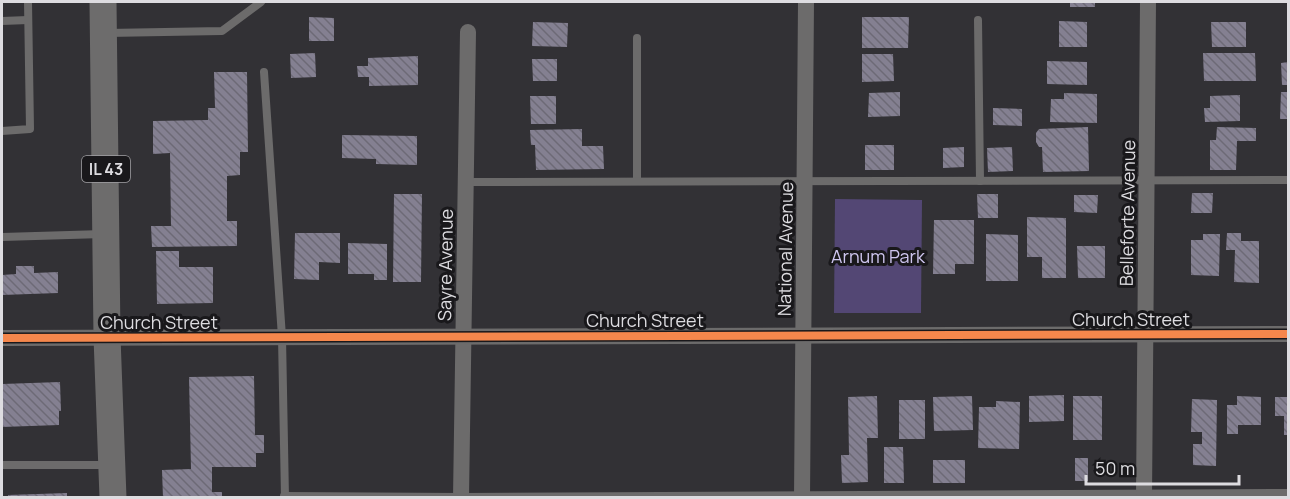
<svg xmlns="http://www.w3.org/2000/svg" width="1290" height="499" font-family="Manrope,sans-serif">
	<style>
		.park { fill: #534774 }
		.building { fill: url(#building-back-hatch) }
		.lines { fill: none; stroke-linecap: round; stroke-linejoin: round }
		.service { stroke: #6c6b6b; stroke-width: 8 }
		.minor { stroke: #6c6b6b; stroke-width: 16 }
		.primary { stroke: #6d6c6c; stroke-width: 27 }
		.cycleway-casing { stroke: #19181b; stroke-width: 11 }
		.cycleway { stroke: #f5874c; stroke-width: 8 }
		.labels { text-anchor: middle; dominant-baseline: central; stroke-width: 6; stroke-linejoin: round; paint-order: stroke }
		.shield { fill: #19181b; stroke: #a2a1a5; stroke-width: 1.5 }
		.shield-label { font-size: 16px; font-weight: bold; fill: #dddce0 }
		.street-label { font-size: 18px; fill: #dddce0; stroke: #19181b }
		.park-label { font-size: 18px; fill: #cfc6f0; stroke: #19181b }
	</style>
	<defs>
		<pattern id="building-back-hatch" width="6" height="6" patternUnits="userSpaceOnUse" patternTransform="scale(1.5)"><rect width="6" height="6" fill="#848091"/><path d="M-1 5l2 2M0 0l6 6M5-1l2 2" fill="none" stroke="#6d6a76"/></pattern>
	</defs>
	<rect width="100%" height="100%" fill="#323135"/>
	<path class="park" d="M835,199L922,200L921,313H834Z"/>
	<g class="building">
		<rect x="1070" y="2" width="25" height="5"/>
		<path d="M309,17L334,18V41H309Z"/>
		<path d="M862,17H909L908,48H862Z"/>
		<path d="M1059,21L1087,22V47H1059Z"/>
		<path d="M533,22L568,23L567,47L532,46Z"/>
		<path d="M1211,22H1246V47H1212Z"/>
		<path d="M315,53L316,77L291,78L290,54Z"/>
		<path d="M1203,53H1255L1256,81H1204Z"/>
		<path d="M862,54H893L894,81L862,82Z"/>
		<path d="M418,56V85L369,86V77H358L357,66H368V58Z"/>
		<path d="M532,59H557V81H533Z"/>
		<path d="M1047,61L1087,62V85L1047,84Z"/>
		<path d="M1288,62V85H1282L1281,63Z"/>
		<path d="M214,72H247L248,152H240V175L227,176V221H237V246L152,247L151,226H171L170,153L153,154V121L208,120V108H215Z"/>
		<path d="M900,92V116L868,117L869,93Z"/>
		<path d="M1281,92H1288V119H1280Z"/>
		<path d="M1064,93L1097,94V123L1050,122L1051,99H1064Z"/>
		<path d="M1240,95V121L1205,122L1204,108H1210V96Z"/>
		<path d="M530,96H556V124H531Z"/>
		<path d="M993,108L1022,109V126L993,125Z"/>
		<path d="M1088,127L1089,171L1043,172L1042,147H1039L1036,142V133L1039,129Z"/>
		<path d="M1217,127L1256,128V141H1237L1236,170H1210V140H1216Z"/>
		<path d="M582,129V146H603L604,169L536,170L535,145H531L530,130Z"/>
		<path d="M342,135L417,136V165L376,164V159L342,158Z"/>
		<rect x="865" y="145" width="29" height="25"/>
		<path d="M964,147V167L943,168V148Z"/>
		<path d="M1012,147L1013,171L988,172L987,148Z"/>
		<path d="M1192,193H1213L1212,213H1191Z"/>
		<path d="M394,194H422L421,282H393Z"/>
		<path d="M977,194H998V218H978Z"/>
		<path d="M1074,195H1098L1097,213L1074,212Z"/>
		<path d="M1027,217L1066,218V278H1042V257H1027Z"/>
		<path d="M934,220H974V264H955V274H933Z"/>
		<path d="M295,233H340V263L319,262V280L294,279Z"/>
		<path d="M1227,233H1241V241H1259V283L1234,282L1235,250H1226Z"/>
		<path d="M986,234L1018,235V281H986Z"/>
		<path d="M1203,234H1220L1219,276L1191,275V240H1203Z"/>
		<path d="M348,243L387,244V280H374V274H348Z"/>
		<path d="M1077,246H1105V278H1078Z"/>
		<path d="M156,251H179V267H213V303L157,304Z"/>
		<path d="M16,266H34V273L58,272V293L2,295V275L16,274Z"/>
		<path d="M254,376L255,435H264V453H256V467H212V492H222V498H163L162,470L191,469L189,377Z"/>
		<path d="M60,382L61,411H59V425L2,427V384Z"/>
		<path d="M1064,395V421L1029,422V396Z"/>
		<path d="M877,396L878,438H867L868,482L842,483L841,455H849L848,397Z"/>
		<path d="M972,396L973,430L934,431L933,397Z"/>
		<rect x="1073" y="396" width="29" height="44"/>
		<path d="M1237,396L1261,397V425H1238V434H1227V405H1237Z"/>
		<path d="M1275,397H1288V435H1284V416H1275Z"/>
		<path d="M1192,399L1217,400L1216,466L1193,465V444H1202V432H1191Z"/>
		<rect x="899" y="400" width="26" height="39"/>
		<path d="M996,401L1020,402L1019,449L978,448L979,407H996Z"/>
		<path d="M884,447H903L904,483H884Z"/>
		<rect x="1075" y="458" width="13" height="23"/>
		<rect x="933" y="460" width="32" height="23"/>
		<path d="M67,493V498H8V495Z"/>
	</g>
	<g class="lines">
		<g class="service">
			<path d="M978,20L980,181"/>
			<path d="M2,21L28,20"/>
			<path d="M107,33L222,31L261,2"/>
			<path d="M637,38V181"/>
			<path d="M264,72L282,337L285,498"/>
			<path d="M2,131L30,129L28,2"/>
			<path d="M466,182L1288,180"/>
			<path d="M2,237L103,234"/>
			<path d="M2,465H109"/>
			<path d="M284,496L461,497L1288,493"/>
		</g>
		<g class="minor">
			<path d="M2,338L1288,334"/>
			<path d="M461,498L468,32"/>
			<path d="M802,498L806,2"/>
			<path d="M1144,498L1148,2"/>
		</g>
		<path class="primary" d="M103,2L107,337L113,498"/>
		<defs>
			<path id="cycleway" d="M2,338L1288,334"/>
		</defs>
		<use href="#cycleway" class="cycleway-casing"/>
		<use href="#cycleway" class="cycleway"/>
	</g>
	<g class="labels">
		<rect class="shield" x="82" y="156" width="48" height="26" rx="4.5"/>
		<g class="shield-label">
			<text x="106" y="169">IL 43</text>
		</g>
		<g class="street-label">
			<text transform="translate(1127 213) rotate(-89)">Belleforte Avenue</text>
			<text transform="translate(785 249) rotate(-89)">National Avenue</text>
			<text transform="translate(445 265) rotate(-89)">Sayre Avenue</text>
			<text x="1131" y="319">Church Street</text>
			<text x="645" y="320">Church Street</text>
			<text x="159" y="322">Church Street</text>
		</g>
		<g class="park-label">
			<text x="878" y="256">Arnum Park</text>
		</g>
	</g>
	<rect width="1290" height="499" fill="none" stroke="#dddce0" stroke-width="6"/>
	<path d="M1086 475v9h153v-9" fill="none" stroke="#dddce0" stroke-width="3"/>
	<text x="1095" y="475" font-size="18" fill="#dddce0" stroke="#19181b" stroke-width="4.5" paint-order="stroke">50 m</text>
</svg>
